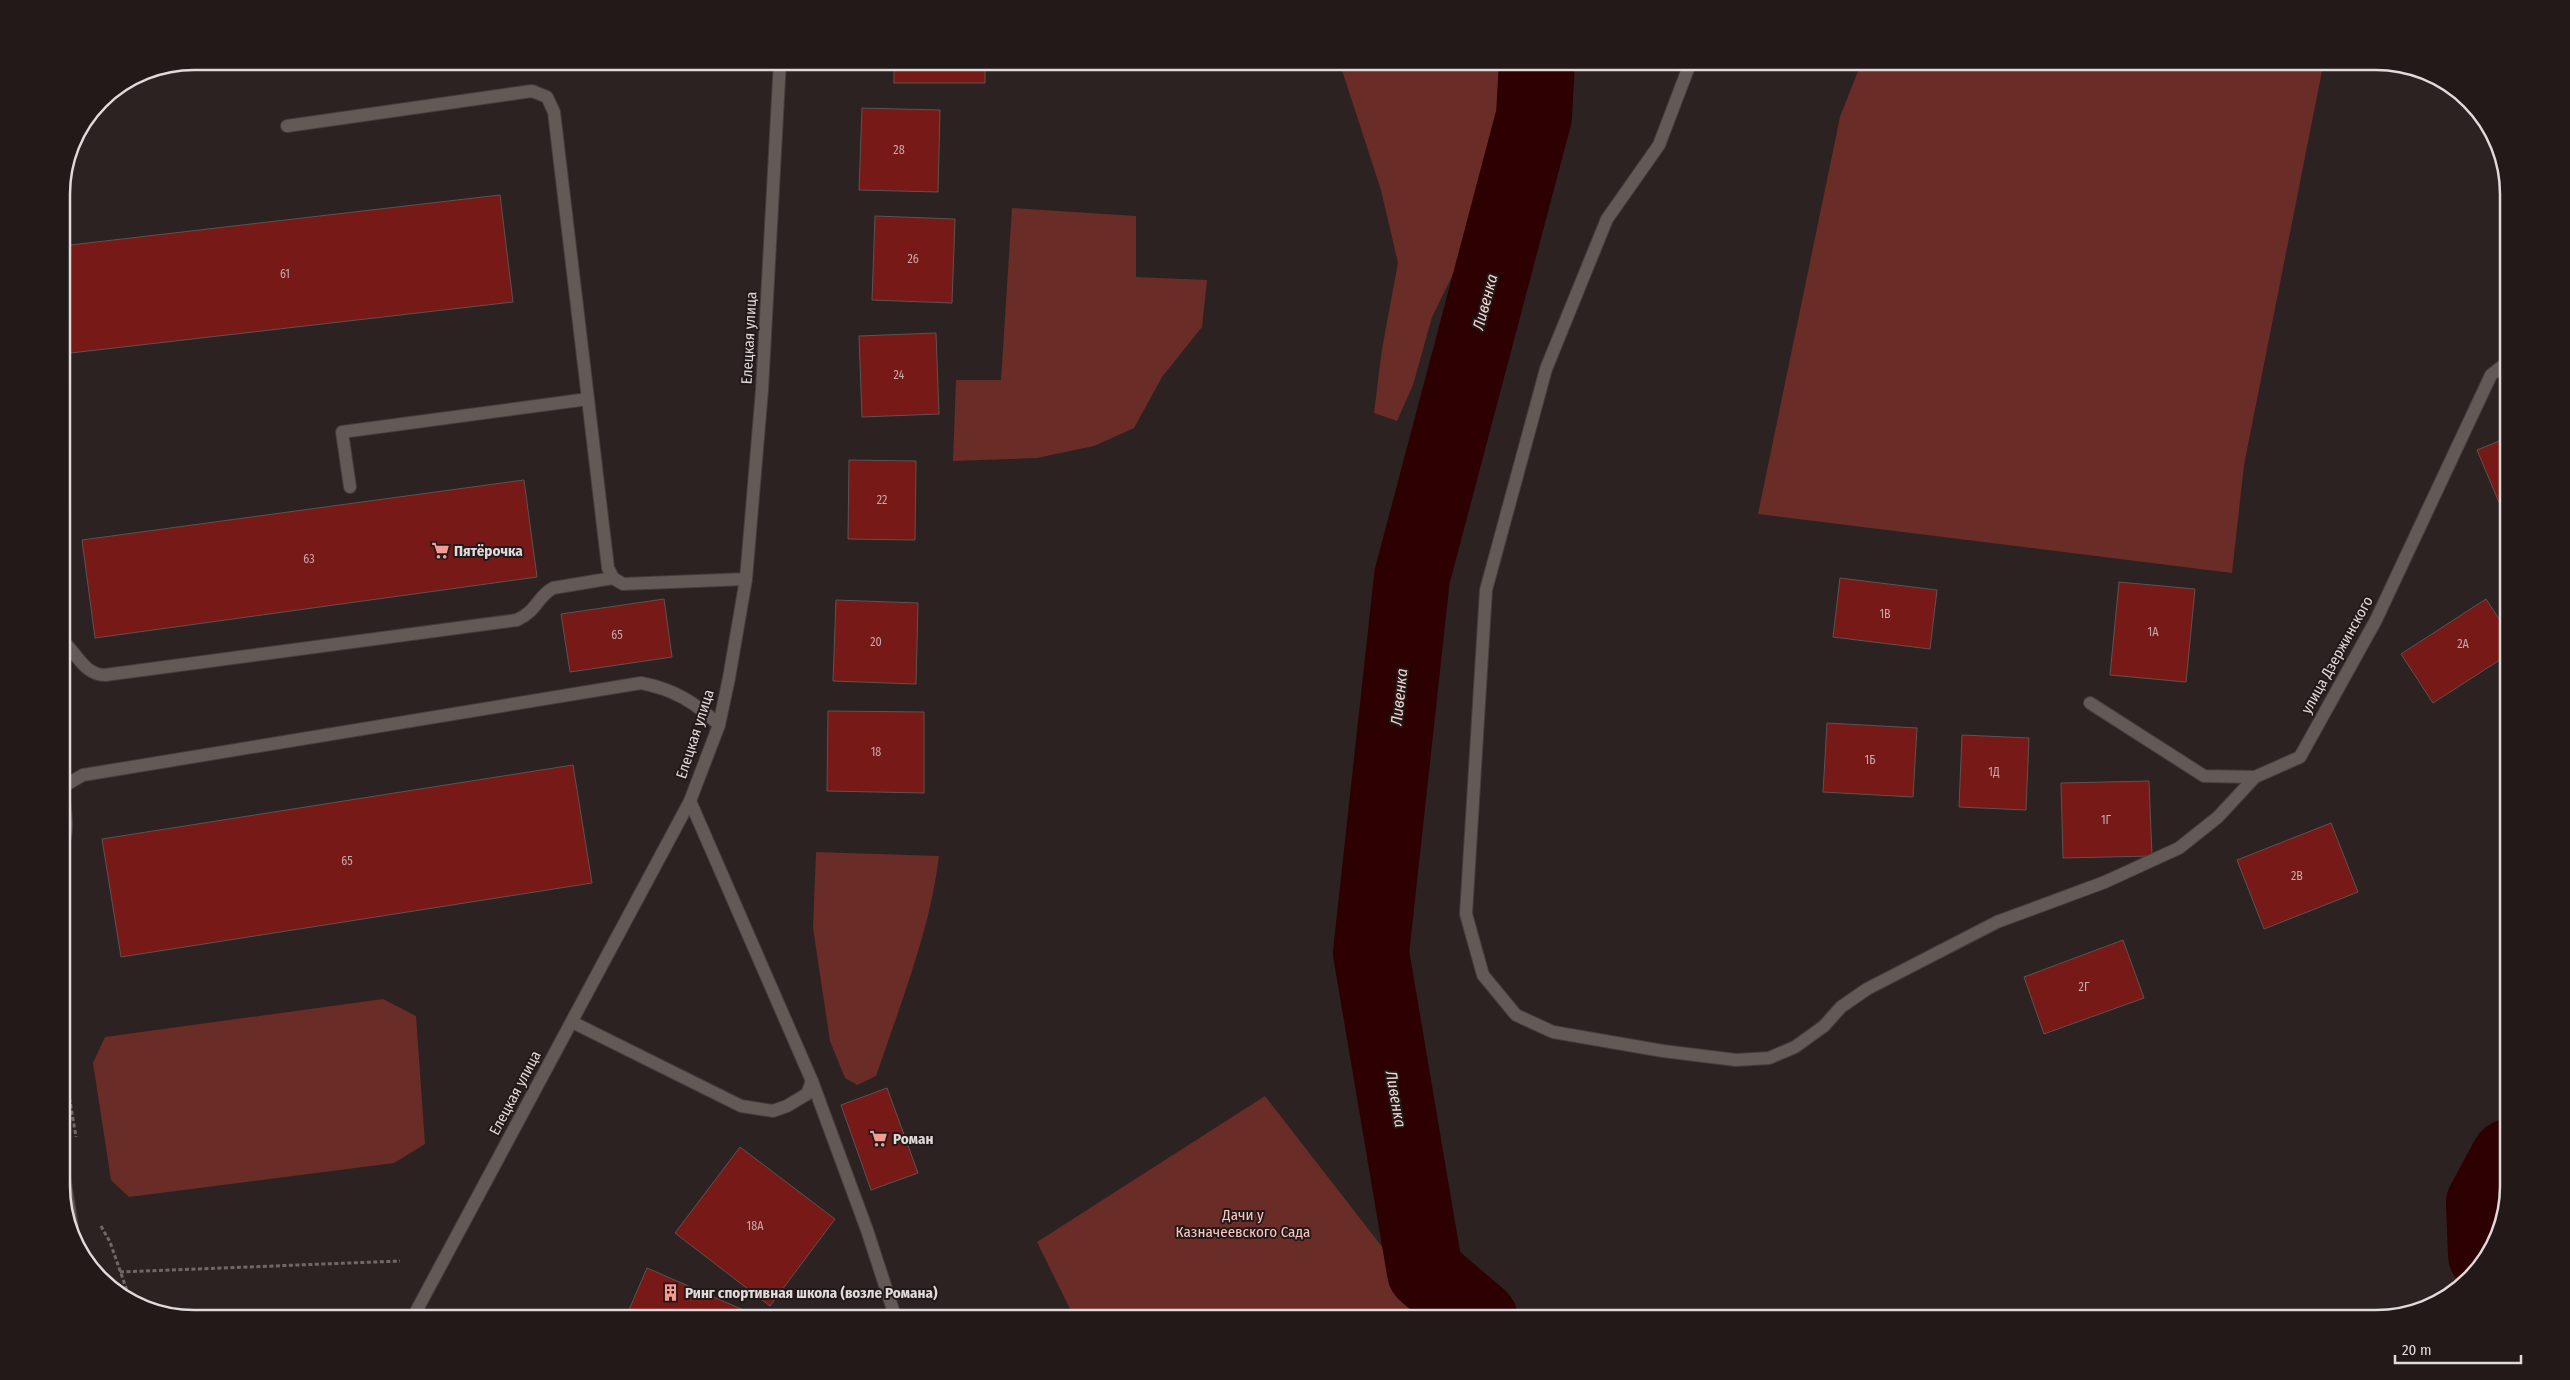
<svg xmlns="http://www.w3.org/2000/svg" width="2570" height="1380" font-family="'Fira Sans Condensed',sans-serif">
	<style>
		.green { fill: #6a2c27 }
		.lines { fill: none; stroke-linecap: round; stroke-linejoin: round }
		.river { stroke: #2d0001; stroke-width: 76 }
		.building { fill: #771917; stroke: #5d5351 }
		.lane-casing { stroke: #453d3d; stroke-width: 14 }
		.street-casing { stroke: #453d3d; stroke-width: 14 }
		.secondary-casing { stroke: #453d3d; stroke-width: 14 }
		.path { stroke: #706767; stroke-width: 3; stroke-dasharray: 4 2.5; stroke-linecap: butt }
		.lane { stroke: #635957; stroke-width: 12 }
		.street { stroke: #635957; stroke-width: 12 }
		.secondary { stroke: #635957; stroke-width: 12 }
		.labels { text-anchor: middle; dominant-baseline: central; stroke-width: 4; stroke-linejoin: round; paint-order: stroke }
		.number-label { font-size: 12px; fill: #c6aaa9 }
		.street-label { font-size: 15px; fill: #e1dada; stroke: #221918 }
		.poi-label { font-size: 15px; font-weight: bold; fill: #e1dada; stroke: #221918; text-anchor: start }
		.park-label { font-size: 15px; fill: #fec7c0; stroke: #221918 }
		.water-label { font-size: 16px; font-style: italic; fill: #f3d7d3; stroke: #221918 }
		.rim { fill: none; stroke: #e1dada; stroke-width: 2.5 }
	</style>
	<rect width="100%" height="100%" fill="#2c2221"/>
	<g class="green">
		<path d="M1339,61H1513L1494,207L1458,264L1432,317L1413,385L1397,421L1374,413L1382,349L1398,263L1381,190Z"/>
		<path d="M1862,61H2324L2244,465L2232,573L1758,514L1840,117Z"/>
		<path d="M1012,208L1136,216V277L1207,280L1202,327L1162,377L1134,428L1094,446L1037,458L953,461L956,380H1001Z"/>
		<path d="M816,852L939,856C930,931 900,1005 876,1076L857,1085L845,1078L830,1041L813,928Z"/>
		<path d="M383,999L416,1016L425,1144L394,1163L129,1197L111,1180L93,1063L105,1037Z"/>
		<path d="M1265,1096L1438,1319H1075L1037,1242Z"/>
	</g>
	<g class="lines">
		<g class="river">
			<path d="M2486,1255L2484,1203L2509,1157"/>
			<path d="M1480,1319L1425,1272L1371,953L1412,577L1534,116L1537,61"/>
		</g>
	</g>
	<g class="building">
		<rect x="894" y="61" width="91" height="22"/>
		<path d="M862,108L940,110L938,192L859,190Z"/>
		<path d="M500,195L513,302L62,354V246Z"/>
		<path d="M875,216L955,219L952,303L872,300Z"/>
		<path d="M936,333L939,414L862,417L859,336Z"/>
		<path d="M2509,437V526L2477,450Z"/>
		<path d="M849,460L916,461L915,540L848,539Z"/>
		<path d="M524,480L537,577L95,638L82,540Z"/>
		<path d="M1840,578L1937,590L1930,649L1833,637Z"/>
		<path d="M2119,582L2195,589L2186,682L2110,675Z"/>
		<path d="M664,599L672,657L570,672L561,614Z"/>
		<path d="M2486,599L2509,634V654L2433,703L2401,654Z"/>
		<path d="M836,600L918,603L916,684L833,681Z"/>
		<path d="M828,711L924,712V793L827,791Z"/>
		<path d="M1827,723L1917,728L1913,797L1823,792Z"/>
		<path d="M1962,735L2029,738L2026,810L1959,807Z"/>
		<path d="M573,765L592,883L121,957L102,839Z"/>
		<path d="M2149,781L2152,856L2063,858L2061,783Z"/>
		<path d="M2331,823L2358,892L2264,929L2237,860Z"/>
		<path d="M2123,940L2144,998L2044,1034L2024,977Z"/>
		<path d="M887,1088L918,1173L871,1190L841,1105Z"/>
		<path d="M740,1147L835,1219L770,1306L675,1233Z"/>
		<path d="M647,1268L762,1318V1319H625Z"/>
	</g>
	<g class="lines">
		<defs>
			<g id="lane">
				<path d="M1691,61L1659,145L1607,219L1546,369L1486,590L1466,914L1483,975L1516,1015L1553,1032L1663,1051L1736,1060L1769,1058L1795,1047L1824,1026L1841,1007L1867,989L1997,922L2105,882L2179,848L2218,817L2255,777"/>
				<path d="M287,126L532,91L547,97L554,112L608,568L613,578L623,584L746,579"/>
				<path d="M350,487L342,432L588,399"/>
				<path d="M62,640C76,652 84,675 105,675L517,620C537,611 537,597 553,588L613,578"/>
				<path d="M690,801L812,1081L867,1230L896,1319"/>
				<path d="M62,844C71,829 62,805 64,786L83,775L641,683C673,689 695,702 719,725"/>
				<path d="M572,1022L741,1106L773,1111L787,1106L807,1094L812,1081"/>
			</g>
			<g id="street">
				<path d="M2090,703L2204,776L2255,777L2300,757L2376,620L2491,375L2509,361"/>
				<path d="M62,1163L72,1227"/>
			</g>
			<path id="secondary" d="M412,1319L690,801L719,725L729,678L746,579L762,390L780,61"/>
		</defs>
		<use href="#lane" class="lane-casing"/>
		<use href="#street" class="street-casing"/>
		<use href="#secondary" class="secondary-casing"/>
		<g class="path">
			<path d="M62,1053L76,1137"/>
			<path d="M101,1226L110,1242L131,1302"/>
			<path d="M120,1272L400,1261"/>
		</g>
		<use href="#lane" class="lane"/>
		<use href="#street" class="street"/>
		<use href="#secondary" class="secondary"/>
	</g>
	<defs>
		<symbol id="supermarket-bare" viewBox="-9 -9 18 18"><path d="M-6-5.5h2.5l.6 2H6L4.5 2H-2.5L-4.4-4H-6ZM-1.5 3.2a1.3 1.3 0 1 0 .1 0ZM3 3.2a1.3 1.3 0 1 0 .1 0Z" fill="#f59c92" stroke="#221918" stroke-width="2.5" paint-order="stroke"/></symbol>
		<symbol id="building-bare" viewBox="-9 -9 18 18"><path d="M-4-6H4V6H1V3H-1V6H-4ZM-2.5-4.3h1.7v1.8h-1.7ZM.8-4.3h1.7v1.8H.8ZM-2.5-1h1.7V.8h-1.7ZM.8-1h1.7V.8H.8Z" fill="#f59c92" stroke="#221918" stroke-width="2.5" paint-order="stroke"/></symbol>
	</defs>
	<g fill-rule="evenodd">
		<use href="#supermarket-bare" x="428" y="538" width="25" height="25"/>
		<use href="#supermarket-bare" x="866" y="1126" width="25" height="25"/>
		<use href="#building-bare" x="658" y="1280" width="25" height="25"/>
	</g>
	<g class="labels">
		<g class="number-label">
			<text x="899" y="150">28</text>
			<text x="913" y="259">26</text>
			<text x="285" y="274">61</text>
			<text x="899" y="375">24</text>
			<text x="882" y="500">22</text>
			<text x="309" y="559">63</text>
			<text x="1885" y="614">1В</text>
			<text x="2153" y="632">1А</text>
			<text x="617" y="635">65</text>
			<text x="876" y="642">20</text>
			<text x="2463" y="644">2А</text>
			<text x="876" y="752">18</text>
			<text x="1870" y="760">1Б</text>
			<text x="1994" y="772">1Д</text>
			<text x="2106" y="820">1Г</text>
			<text x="347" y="861">65</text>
			<text x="2297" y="876">2В</text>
			<text x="2084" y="987">2Г</text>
			<text x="755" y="1226">18А</text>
		</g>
		<g class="street-label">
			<text transform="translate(749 338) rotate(-87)">Елецкая улица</text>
			<text transform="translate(2337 655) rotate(-61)">улица Дзержинского</text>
			<text transform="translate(695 734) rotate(-72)">Елецкая улица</text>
			<text transform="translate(515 1093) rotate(-62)">Елецкая улица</text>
		</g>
		<g class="poi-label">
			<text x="454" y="551">Пятёрочка</text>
			<text x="893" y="1139">Роман</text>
			<text x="685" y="1293">Ринг спортивная школа (возле Романа)</text>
		</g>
		<g class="park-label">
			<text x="1243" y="1215">Дачи у<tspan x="1243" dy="17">Казначеевского Сада</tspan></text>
		</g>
		<g class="water-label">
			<text transform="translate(1485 302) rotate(-75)">Ливенка</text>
			<text transform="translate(1399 697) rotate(-84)">Ливенка</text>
			<text transform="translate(1396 1099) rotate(80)">Ливенка</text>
		</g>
	</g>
	<path d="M0 0H2570V1380H0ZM194 70H2376A124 124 0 0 1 2500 194V1186A124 124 0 0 1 2376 1310H194A124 124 0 0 1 70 1186V194A124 124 0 0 1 194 70Z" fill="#221918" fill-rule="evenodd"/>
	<path class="rim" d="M194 70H2376A124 124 0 0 1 2500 194V1186A124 124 0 0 1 2376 1310H194A124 124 0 0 1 70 1186V194A124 124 0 0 1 194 70Z"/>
	<path d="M2395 1355v8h126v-8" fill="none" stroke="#e1dada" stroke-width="2.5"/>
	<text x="2402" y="1355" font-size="15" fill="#e1dada" stroke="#221918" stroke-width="4" paint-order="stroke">20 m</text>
</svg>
